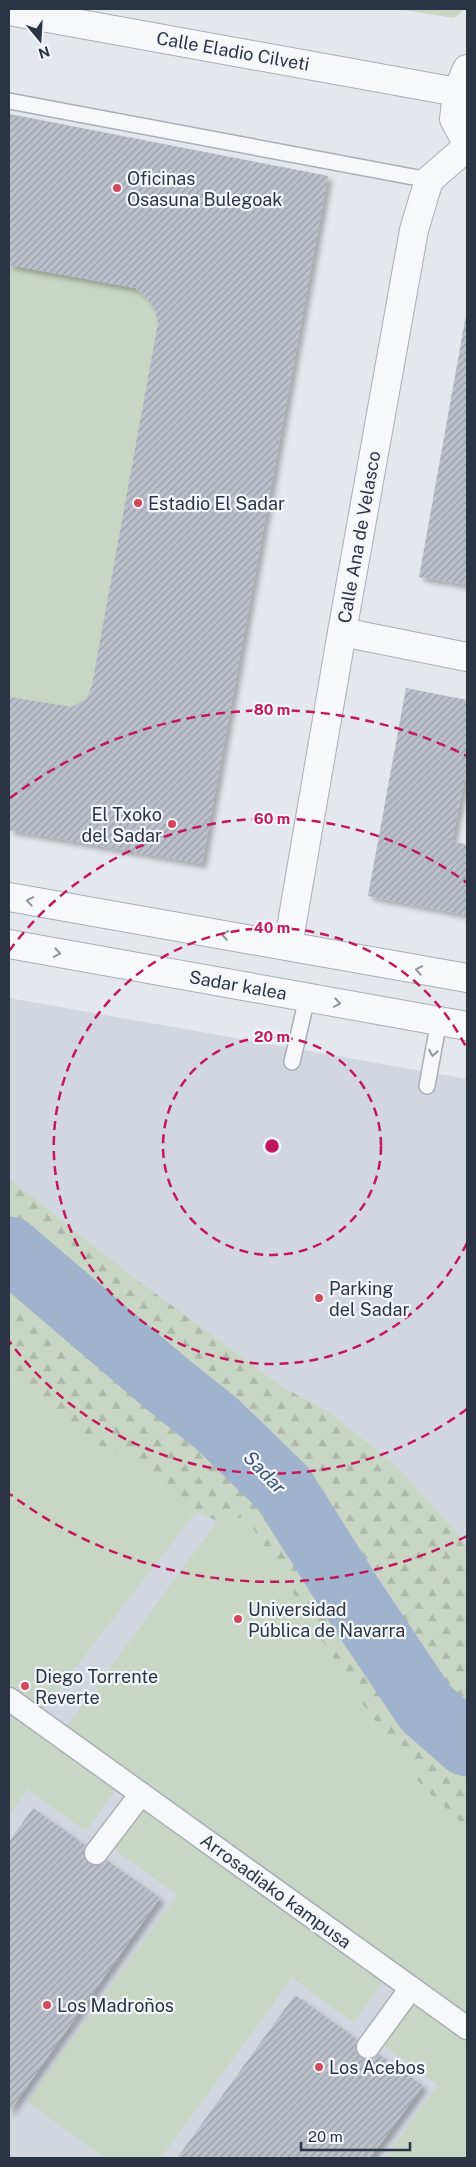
<svg xmlns="http://www.w3.org/2000/svg" width="476" height="2167" font-family="'Public Sans',sans-serif">
	<style>
		.built { fill: #d2d6de }
		.green { fill: #c9d6c5 }
		.forest { fill: url(#forest-firs) }
		.lines { fill: none; stroke-linecap: round; stroke-linejoin: round }
		.river { stroke: #9fb4cc; stroke-width: 65 }
		.building { fill: url(#building-hatch); filter: url(#shadow) }
		.service-casing { stroke: #a9aeb7; stroke-width: 18 }
		.pedestrian-casing { stroke: #a9aeb7; stroke-width: 25 }
		.minor-casing { stroke: #a9aeb7; stroke-width: 30 }
		.tertiary-casing { stroke: #a9aeb7; stroke-width: 30 }
		.service { stroke: #f7f8fa; stroke-width: 15 }
		.pedestrian { stroke: #f7f8fa; stroke-width: 22 }
		.minor { stroke: #f7f8fa; stroke-width: 28 }
		.tertiary { stroke: #f7f8fa; stroke-width: 28 }
		.oneway { stroke: #9196a0 }
		.ring { fill: none; stroke: #c2185b; stroke-width: 2.5; stroke-dasharray: 9 6 }
		.poi-dot { fill: #d1495b; stroke: #f4f6f9; stroke-width: 2 }
		.labels { text-anchor: middle; dominant-baseline: central; stroke-width: 4.5; stroke-linejoin: round; paint-order: stroke }
		.street-label { font-size: 18px; fill: #2b3445; stroke: #f4f6f9 }
		.poi-label { font-size: 18px; fill: #2b3445; stroke: #f4f6f9; text-anchor: start }
		.water-label { font-size: 19px; font-style: italic; fill: #34527a; stroke: #f4f6f9 }
		.centre { fill: #c2185b; stroke: #f4f6f9; stroke-width: 2.5 }
		.ring-label { font-size: 15px; text-anchor: middle; font-weight: bold; fill: #c2185b; stroke: #f4f6f9; stroke-width: 4.5; stroke-linejoin: round; paint-order: stroke }
	</style>
	<defs>
		<pattern id="forest-firs" width="22" height="20" patternUnits="userSpaceOnUse" patternTransform="scale(1.25)"><rect width="22" height="20" fill="#c9d6c5"/><path d="M5 1l3.5 6h-7zM16 11l3.5 6h-7z" fill="#adb8ab"/></pattern>
		<pattern id="building-hatch" width="6" height="6" patternUnits="userSpaceOnUse" patternTransform="scale(1.25)"><rect width="6" height="6" fill="#bbc0ca"/><path d="M-1 1l2-2M0 6l6-6M5 7l2-2" fill="none" stroke="#989da6"/></pattern>
		<filter id="shadow"><feDropShadow dx="4.5" dy="4.5" stdDeviation="2.5" flood-color="#0004"/></filter>
	</defs>
	<rect width="100%" height="100%" fill="#e4e7ec"/>
	<path class="built" d="M9,998L467,1079V2158H9Z"/>
	<g class="green">
		<path d="M398,9H465L454,18Z"/>
		<path d="M9,114L328,176L202,864L9,830Z"/>
		<path d="M9,1375L84,1440L134,1459L196,1512L42,1711L9,1687Z"/>
		<path d="M246,1517L355,1693L422,1786L467,1828V2016L66,1728L217,1521Z"/>
		<path d="M9,1710L117,1788L86,1831L27,1789L9,1815Z"/>
		<path d="M140,1807L383,1982L354,2023L292,1978L161,2158H105L27,2102L177,1895L111,1847Z"/>
		<path d="M410,2001L467,2042V2158H385L438,2085L380,2043Z"/>
	</g>
	<path class="forest" d="M9,1178L129,1274L281,1386L330,1413L394,1464L450,1524L467,1547V1828L422,1786L355,1693L246,1517L217,1521L196,1512L134,1459L84,1440L9,1375Z"/>
	<g class="lines">
		<path class="river" d="M9,1249L167,1384L217,1424L283,1488L351,1596L426,1708L467,1744"/>
	</g>
	<g class="building">
		<path d="M9,114L328,176L202,864L9,830V697L72,707L87,698L92,685L158,323L155,310L147,298L135,288L9,265Z"/>
		<path d="M466,315L467,316V585L419,577Z"/>
		<path d="M406,688L467,700V774L466,773L452,841L467,845V915L368,896Z"/>
		<path d="M33,1808L160,1898L9,2112V1842Z"/>
		<path d="M295,1995L423,2086L370,2158H177Z"/>
	</g>
	<g class="lines">
		<defs>
			<g id="service">
				<path d="M9,101L429,180"/>
				<path d="M292,1062L307,998"/>
				<path d="M427,1086L439,1020"/>
			</g>
			<g id="pedestrian">
				<path d="M9,1699L467,2028"/>
				<path d="M96,1853L141,1794"/>
				<path d="M368,2047L411,1988"/>
			</g>
			<g id="minor">
				<path d="M9,11L457,92"/>
				<path d="M467,69L457,92L454,119L467,143"/>
				<path d="M342,632L467,657"/>
				<path d="M288,946L342,632L414,230L429,180L467,147"/>
			</g>
			<g id="tertiary">
				<path d="M9,897L467,978"/>
				<path d="M9,944L467,1026"/>
			</g>
		</defs>
		<use href="#service" class="service-casing"/>
		<use href="#pedestrian" class="pedestrian-casing"/>
		<use href="#minor" class="minor-casing"/>
		<use href="#tertiary" class="tertiary-casing"/>
		<use href="#service" class="service"/>
		<use href="#pedestrian" class="pedestrian"/>
		<use href="#minor" class="minor"/>
		<use href="#tertiary" class="tertiary"/>
	</g>
	<defs><path id="oneway-chevron" d="M-2-3.5L2.5 0L-2 3.5" fill="none" stroke-width="1.6" stroke-linecap="round" stroke-linejoin="round" transform="scale(1.25)"/></defs>
	<g class="oneway">
		<use href="#oneway-chevron" transform="translate(30 901) rotate(-170)"/>
		<use href="#oneway-chevron" transform="translate(225 935) rotate(-170)"/>
		<use href="#oneway-chevron" transform="translate(57 953) rotate(10)"/>
		<use href="#oneway-chevron" transform="translate(419 970) rotate(-170)"/>
		<use href="#oneway-chevron" transform="translate(337 1003) rotate(10)"/>
		<use href="#oneway-chevron" transform="translate(433 1053) rotate(100)"/>
	</g>
	<g class="ring">
		<circle cx="272" cy="1146" r="109"/>
		<path d="M467 1243A218 218 0 1 1 467 1049"/>
		<path d="M467 1409A327 327 0 0 1 9 1341M9 951A327 327 0 0 1 467 883"/>
		<path d="M467 1536A436 436 0 0 1 10 1494M10 798A436 436 0 0 1 467 756"/>
	</g>
	<g class="poi-dot">
		<circle cx="117" cy="188" r="5"/>
		<circle cx="138" cy="503" r="5"/>
		<circle cx="172" cy="824" r="5"/>
		<circle cx="319" cy="1298" r="5"/>
		<circle cx="238" cy="1619" r="5"/>
		<circle cx="25" cy="1686" r="5"/>
		<circle cx="47" cy="2005" r="5"/>
		<circle cx="319" cy="2067" r="5"/>
	</g>
	<g class="labels">
		<g class="street-label">
			<text transform="translate(233 51) rotate(10)">Calle Eladio Cilveti</text>
			<text transform="translate(359 537) rotate(-80)">Calle Ana de Velasco</text>
			<text transform="translate(238 985) rotate(10)">Sadar kalea</text>
			<text transform="translate(276 1891) rotate(36)">Arrosadiako kampusa</text>
		</g>
		<g class="poi-label">
			<text x="127" y="178">Oficinas<tspan x="127" dy="21">Osasuna Bulegoak</tspan></text>
			<text x="148" y="503">Estadio El Sadar</text>
			<text x="162" y="814" text-anchor="end">El Txoko<tspan x="162" dy="21">del Sadar</tspan></text>
			<text x="329" y="1288">Parking<tspan x="329" dy="21">del Sadar</tspan></text>
			<text x="248" y="1609">Universidad<tspan x="248" dy="21">Pública de Navarra</tspan></text>
			<text x="35" y="1676">Diego Torrente<tspan x="35" dy="21">Reverte</tspan></text>
			<text x="57" y="2005">Los Madroños</text>
			<text x="329" y="2067">Los Acebos</text>
		</g>
		<g class="water-label">
			<text transform="translate(265 1472) rotate(46)">Sadar</text>
		</g>
	</g>
	<circle cx="272" cy="1146" r="8" class="centre"/>
	<g class="ring-label">
		<text x="272" y="715">80 m</text>
		<text x="272" y="824">60 m</text>
		<text x="272" y="933">40 m</text>
		<text x="272" y="1042">20 m</text>
	</g>
	<rect width="476" height="2167" fill="none" stroke="#2b3445" stroke-width="20"/>
	<g transform="translate(40 40) rotate(162)" stroke="#f4f6f9" stroke-width="4" paint-order="stroke">
	<path d="M0-4L9 19L0 12L-9 19Z" fill="#2b3445"/>
	<text y="-8" font-size="14" font-weight="bold" text-anchor="middle" fill="#2b3445">N</text>
	</g>
	<path d="M301 2142v8h109v-8" fill="none" stroke="#2b3445" stroke-width="2.5"/>
	<text x="308" y="2142" font-size="15" fill="#2b3445" stroke="#f4f6f9" stroke-width="4" paint-order="stroke">20 m</text>
</svg>
